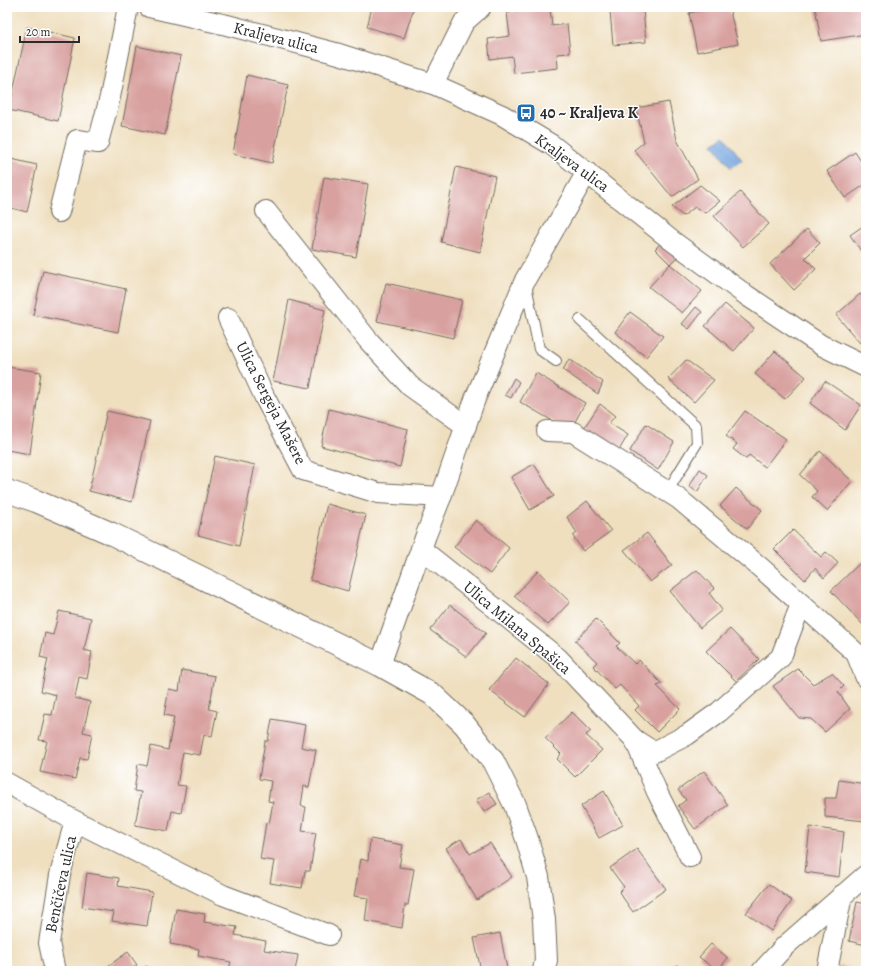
<svg xmlns="http://www.w3.org/2000/svg" width="873" height="978" font-family="Alegreya,serif">
	<style>
		.water { fill: #74a4de; stroke: #506884 }
		.building { fill: #d8a09f }
		.lines { fill: none; stroke-linecap: round; stroke-linejoin: round }
		.service-casing { stroke: #706a5f; stroke-width: 12 }
		.minor-casing { stroke: #706a5f; stroke-width: 22 }
		.tertiary-casing { stroke: #706a5f; stroke-width: 24 }
		.service { stroke: #fff; stroke-width: 10 }
		.minor { stroke: #fff; stroke-width: 20 }
		.tertiary { stroke: #fff; stroke-width: 22 }
		.labels { text-anchor: middle; dominant-baseline: central; stroke-width: 3; stroke-linejoin: round; paint-order: stroke }
		.street-label { font-size: 16px; fill: #2b2b2b; stroke: #fff }
		.poi-label { font-size: 16px; font-weight: bold; fill: #2b2b2b; stroke: #fff; text-anchor: start }
	</style>
	<rect width="100%" height="100%" fill="#fff"/>
	<filter id="ink" filterUnits="userSpaceOnUse"><feTurbulence type="fractalNoise" baseFrequency=".025" numOctaves="2"/><feDisplacementMap in="SourceGraphic" scale="8" xChannelSelector="R" yChannelSelector="G"/><feConvolveMatrix kernelMatrix="1 2 1 2 8 2 1 2 1" color-interpolation-filters="sRGB"/></filter>
	<filter id="wash" filterUnits="userSpaceOnUse"><feTurbulence type="fractalNoise" baseFrequency=".012" numOctaves="4" result="noise"/><feDisplacementMap in="SourceGraphic" scale="16" xChannelSelector="R" yChannelSelector="G"/><feGaussianBlur stdDeviation="0.9" result="paint"/><feColorMatrix in="noise" values="0 0 0 0 0 0 0 0 0 0 0 0 0 0 0 0 0 1.4 0 .05"/><feComposite in="paint" operator="in"/></filter>
	<g filter="url(#wash)">
		<rect width="100%" height="100%" fill="#efdfbf"/>
		<path class="water" d="M724,136L742,160L731,168L713,144Z"/>
		<g id="blocks">
			<g class="building">
				<path d="M372,7H414L404,38L367,27Z"/>
				<path d="M716,7H729L738,44L697,52L689,13Z"/>
				<path d="M815,7H866V34L821,41Z"/>
				<path d="M550,8L552,26L567,24L570,53L557,54L558,68L514,73L512,56L490,59L488,39L510,36L507,13Z"/>
				<path d="M643,9L646,42L613,45L610,11Z"/>
				<path d="M27,27L75,38L58,121L9,110Z"/>
				<path d="M137,46L181,56L165,135L122,126Z"/>
				<path d="M247,75L288,85L272,163L233,154Z"/>
				<path d="M669,102L677,140L698,179L672,197L634,150L644,142L636,108Z"/>
				<path d="M855,152L866,169V184L845,198L827,171Z"/>
				<path d="M7,158L37,165L27,212L7,207Z"/>
				<path d="M456,167L495,176L480,252L441,242Z"/>
				<path d="M324,177L368,184L356,257L312,249Z"/>
				<path d="M700,185L720,201L705,213L695,207L683,216L672,207Z"/>
				<path d="M740,192L769,224L743,247L714,216Z"/>
				<path d="M866,224V253L863,254L850,235Z"/>
				<path d="M807,229L820,243L805,258L816,269L794,290L770,264Z"/>
				<path d="M662,242L678,256L670,264L655,249Z"/>
				<path d="M670,264L702,291L682,313L649,287Z"/>
				<path d="M43,271L126,289L118,332L33,315Z"/>
				<path d="M386,283L462,300L453,338L377,321Z"/>
				<path d="M860,294L866,301V339L860,343L836,315Z"/>
				<path d="M289,300L325,310L310,388L273,381Z"/>
				<path d="M725,304L754,328L734,351L705,326Z"/>
				<path d="M696,307L702,312L689,329L682,324Z"/>
				<path d="M630,312L663,336L646,357L615,332Z"/>
				<path d="M775,351L806,377L785,399L755,374Z"/>
				<path d="M569,359L603,382L598,394L563,370Z"/>
				<path d="M686,360L714,380L694,402L668,379Z"/>
				<path d="M7,367L41,372L30,454L7,450Z"/>
				<path d="M536,373L585,403L570,431L520,402Z"/>
				<path d="M514,378L519,382L511,398L505,395Z"/>
				<path d="M825,381L861,405L845,430L810,403Z"/>
				<path d="M600,404L615,416L609,423L628,435L618,452L583,429Z"/>
				<path d="M329,409L408,429L400,467L321,446Z"/>
				<path d="M107,411L150,421L132,502L89,491Z"/>
				<path d="M745,411L786,439L765,467L749,455L746,459L733,449L737,444L726,436Z"/>
				<path d="M646,424L674,442L658,470L630,451Z"/>
				<path d="M820,451L852,481L827,511L812,497L817,491L800,475Z"/>
				<path d="M215,456L255,465L239,546L198,535Z"/>
				<path d="M534,464L554,496L530,510L511,477Z"/>
				<path d="M700,469L708,475L697,492L689,486Z"/>
				<path d="M736,488L762,510L747,529L720,506Z"/>
				<path d="M587,501L611,531L583,551L573,536L577,533L567,517Z"/>
				<path d="M327,504L366,515L348,591L310,580Z"/>
				<path d="M476,520L509,548L490,574L454,547Z"/>
				<path d="M793,530L821,557L826,552L838,563L824,578L815,568L805,580L774,549Z"/>
				<path d="M647,533L672,565L650,582L624,550Z"/>
				<path d="M862,561L866,565V624L864,626L831,591Z"/>
				<path d="M697,570L715,589L709,593L722,610L700,628L670,591Z"/>
				<path d="M538,571L570,602L548,625L514,596Z"/>
				<path d="M450,605L486,633L467,657L430,630Z"/>
				<path d="M59,611L91,618L84,650L92,652L87,679L79,677L75,698L90,702L83,732L92,734L87,759L80,758L75,779L40,772L47,741L39,740L45,714L52,715L56,695L41,691L48,659L40,657L45,633L53,635Z"/>
				<path d="M596,619L620,643L616,646L635,664L639,660L662,684L657,686L680,709L657,732L635,710L639,706L620,685L615,689L593,666L597,662L575,641Z"/>
				<path d="M730,629L759,659L736,681L706,651Z"/>
				<path d="M516,658L549,684L525,717L489,690Z"/>
				<path d="M798,669L813,684L832,673L844,686L838,692L850,709L825,732L811,719L799,718L773,686Z"/>
				<path d="M182,670L215,676L209,709L217,711L212,736L204,735L200,755L183,752L177,785L186,786L181,813L172,811L168,831L135,825L141,792L134,791L138,764L147,766L151,746L168,750L174,717L164,715L169,689L179,691Z"/>
				<path d="M572,712L591,731L586,735L602,750L575,777L557,759L561,754L545,738Z"/>
				<path d="M272,719L305,725L301,747L316,750L309,787L304,786L301,806L306,807L302,831L316,833L310,871H305L302,888L270,883L274,861L260,859L266,823L269,824L273,802L268,801L271,781L259,779L265,741H268Z"/>
				<path d="M704,771L728,805L695,829L678,806L686,800L678,790Z"/>
				<path d="M839,780L866,784V821L825,817V798H836Z"/>
				<path d="M604,791L623,825L599,838L581,806Z"/>
				<path d="M489,792L497,804L484,812L476,800Z"/>
				<path d="M810,827L844,832L839,877L805,872Z"/>
				<path d="M370,839L403,845L399,867L414,869L408,905H405L402,928L365,921L368,898L354,896L361,859L368,861Z"/>
				<path d="M461,839L470,854L490,843L512,877L477,900L446,848Z"/>
				<path d="M637,849L666,889L633,912L619,892L624,887L610,868Z"/>
				<path d="M87,873L119,878L118,886L152,892L147,926L112,921L114,912L82,907Z"/>
				<path d="M769,884L792,901L771,931L746,913Z"/>
				<path d="M857,902L866,904V945L849,941Z"/>
				<path d="M176,909L205,914L204,922L237,927L235,935L266,941L264,950L298,955L295,971H242L229,969L231,962L198,956L199,949L170,944Z"/>
				<path d="M500,933L507,969L497,971H481L474,938Z"/>
				<path d="M711,944L728,958L717,971L699,957Z"/>
				<path d="M128,952L137,965L133,968L135,971H101Z"/>
				<path d="M677,965L684,971H671Z"/>
				<path d="M147,966L151,971H140Z"/>
				<path d="M840,966L859,970V971H839Z"/>
			</g>
		</g>
	</g>
	<g filter="url(#ink)">
		<use href="#blocks" fill-opacity="0" stroke="#706a5f" stroke-width="1"/>
		<g class="lines">
			<defs>
				<g id="service">
					<path d="M526,285L539,349L556,361"/>
					<path d="M580,320L696,426L697,443L667,492"/>
				</g>
				<g id="minor">
					<path d="M149,7L227,25L339,54L433,84L502,115L552,145L671,240L746,295L821,345L866,367"/>
					<path d="M433,84L464,22L481,7"/>
					<path d="M266,211L368,340L410,386L466,426"/>
					<path d="M59,212L77,140L98,143L110,97L128,7"/>
					<path d="M228,318L265,398L303,470L378,493L441,497"/>
					<path d="M547,431L573,432L679,499L761,568L856,653L866,678"/>
					<path d="M421,549L558,658L635,740L657,792L690,857"/>
					<path d="M380,665L426,535L441,497L475,399L525,280L587,172"/>
					<path d="M635,740L654,752L687,735L719,712L781,657L801,604"/>
					<path d="M7,783L75,821L223,895L329,935"/>
					<path d="M55,971L49,943L60,875L75,821"/>
					<path d="M762,971L785,946L866,875"/>
					<path d="M827,971L842,895"/>
				</g>
				<path id="tertiary" d="M7,491L36,501L110,533L380,665L432,694L464,724L493,761L515,805L527,839L538,877L544,920L546,960L544,971"/>
			</defs>
			<use href="#service" class="service-casing"/>
			<use href="#minor" class="minor-casing"/>
			<use href="#tertiary" class="tertiary-casing"/>
			<use href="#service" class="service"/>
			<use href="#minor" class="minor"/>
			<use href="#tertiary" class="tertiary"/>
		</g>
	</g>
	<defs>
		<symbol id="bus-square" viewBox="-11 -11 22 22"><rect x="-9" y="-9" width="18" height="18" rx="4" fill="#1f6fb2" stroke="#fff"/><path d="M-5-6H5V4H4V6H2V4H-2V6H-4V4H-5ZM-3.5-4V0h7V-4ZM-3.5 1.2v1.5H-2V1.2ZM2 1.2v1.5H3.5V1.2Z" fill="#fff"/></symbol>
	</defs>
	<g fill-rule="evenodd">
		<use href="#bus-square" x="515" y="102" width="22" height="22"/>
	</g>
	<g class="labels">
		<g class="street-label">
			<text transform="translate(276 38) rotate(14)">Kraljeva ulica</text>
			<text transform="translate(572 163) rotate(36)">Kraljeva ulica</text>
			<text transform="translate(271 403) rotate(63)">Ulica Sergeja Mašere</text>
			<text transform="translate(517 628) rotate(40)">Ulica Milana Spašica</text>
			<text transform="translate(61 884) rotate(-78)">Benčičeva ulica</text>
		</g>
		<g class="poi-label">
			<text x="540" y="113">40 ~ Kraljeva K</text>
		</g>
	</g>
	<rect width="873" height="978" fill="none" stroke="#fff" stroke-width="24"/>
	<path d="M20 36v6h59v-6" fill="none" stroke="#2b2b2b" stroke-width="2"/>
	<text x="26" y="36" font-size="12" fill="#2b2b2b" stroke="#ffffff" stroke-width="3" paint-order="stroke">20 m</text>
</svg>
